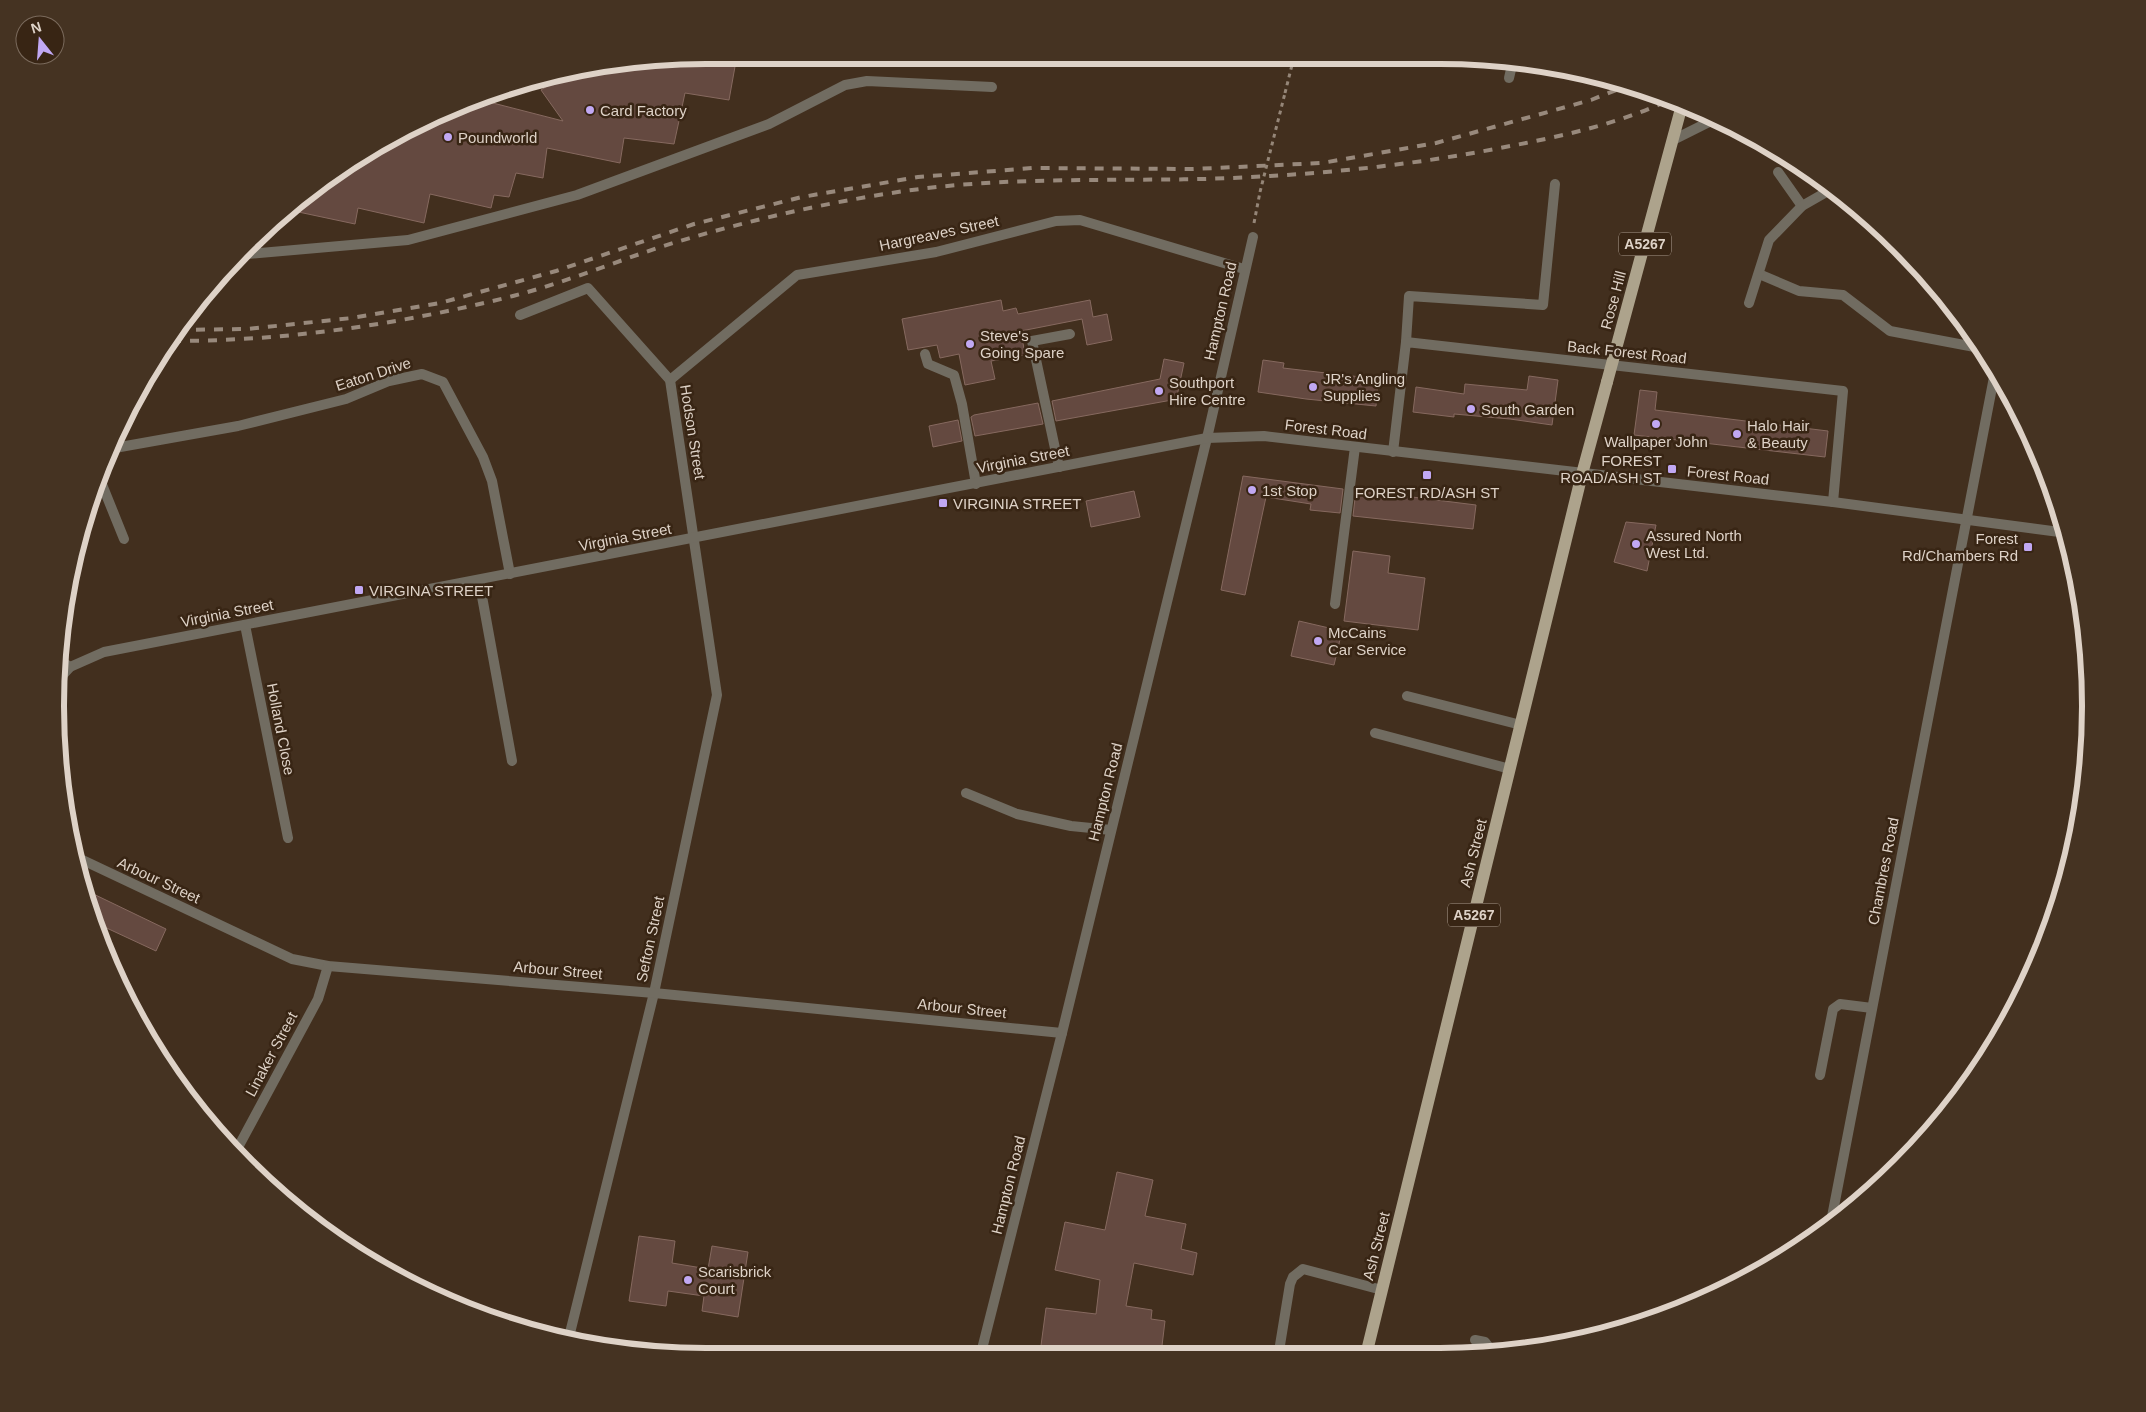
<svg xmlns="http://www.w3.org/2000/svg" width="2146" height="1412" font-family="Arial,sans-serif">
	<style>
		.building { fill: #644940; stroke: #86695f }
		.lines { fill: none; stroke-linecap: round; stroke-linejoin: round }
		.path { stroke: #958678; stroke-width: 3; stroke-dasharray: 4 4; stroke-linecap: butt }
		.service { stroke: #716c61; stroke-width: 10 }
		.minor { stroke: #716c61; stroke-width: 10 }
		.tertiary { stroke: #716c61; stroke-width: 10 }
		.primary { stroke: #ada38c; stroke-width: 12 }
		.rail { stroke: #98897c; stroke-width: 4; stroke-dasharray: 9 9; stroke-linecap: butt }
		.path-bridge { stroke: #958678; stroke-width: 3; stroke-dasharray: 4 4; stroke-linecap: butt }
		.primary-bridge { stroke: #ada38c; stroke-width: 12 }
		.poi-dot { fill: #c1a8f3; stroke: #382514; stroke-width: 2 }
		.labels { text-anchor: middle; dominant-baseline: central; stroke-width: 5; stroke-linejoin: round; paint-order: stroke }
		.shield { fill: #382514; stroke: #ac9e91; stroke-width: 1 }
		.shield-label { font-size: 14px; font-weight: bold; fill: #ded2c7 }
		.poi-label { font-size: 15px; fill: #ded2c7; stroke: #382514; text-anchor: start }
		.street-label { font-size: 15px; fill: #ded2c7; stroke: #382514 }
		.rim { fill: none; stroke: #ded2c7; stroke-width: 6 }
	</style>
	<rect width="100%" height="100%" fill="#422f1e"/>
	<g class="building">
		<path d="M621,61H736L729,100L685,93L674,144L624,138L620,163L547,148L543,178L516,173L509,197L494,195L491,208L430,194L424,223L358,208L355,224L289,210L344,165L485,95L489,102L563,121L541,90L560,78L561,75Z"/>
		<path d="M1001,300L1003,311L1016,308L1018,314L1090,300L1093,317L1107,314L1112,340L1087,345L1082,319L1021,331L1025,355L991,361L995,379L965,385L959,354L940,358L937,345L908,350L902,319Z"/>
		<path d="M1164,359L1184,363L1177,396L1172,400L1056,421L1052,401L1160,379Z"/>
		<path d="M1263,360L1284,363L1283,368L1378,379L1376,406L1306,399L1258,392Z"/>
		<path d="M1529,376L1558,380L1552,425L1510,419L1454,414V417L1413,412L1416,387L1464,394L1465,384L1527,390Z"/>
		<path d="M1640,390L1657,392L1655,410L1828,431L1825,457L1634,435Z"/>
		<path d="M1038,403L1043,424L975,436L971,417L974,415Z"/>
		<path d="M958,420L962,441L933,447L929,426Z"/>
		<path d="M1243,476L1343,489L1340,513L1310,510L1311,504L1266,497L1245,595L1221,590Z"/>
		<path d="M1356,490L1476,505L1473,529L1353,516Z"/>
		<path d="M1134,491L1140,517L1091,527L1086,501Z"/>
		<path d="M1626,522L1656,525L1647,571L1614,562Z"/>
		<path d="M1353,551L1390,556L1388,573L1425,578L1418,630L1344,621Z"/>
		<path d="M1299,621L1342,631L1334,665L1291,656Z"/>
		<path d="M83,889L166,929L156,951L98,924Z"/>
		<path d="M1117,1172L1153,1180L1145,1216L1186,1224L1181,1249L1197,1253L1193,1275L1134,1263L1126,1306L1152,1310L1151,1319L1165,1321L1161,1354L1040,1353L1046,1308L1096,1314L1100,1280L1055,1270L1065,1222L1105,1230Z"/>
		<path d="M639,1236L675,1241L672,1263L708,1269L712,1246L748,1252L738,1317L702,1311L704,1296L668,1291L666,1306L629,1301Z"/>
	</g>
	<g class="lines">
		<g class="path">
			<path d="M1285,93L1293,61"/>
			<path d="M1254,223L1260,192"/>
		</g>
		<g class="service">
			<path d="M237,255L408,240L577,195L769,124L845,85L867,81L992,87"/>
			<path d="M1406,342L1409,296L1543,305L1555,184"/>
			<path d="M925,354L928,364L954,375L962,404L976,484"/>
			<path d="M1059,467L1032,341L1070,334"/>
			<path d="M479,580L512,761"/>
			<path d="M1335,604L1355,447"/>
			<path d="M1407,696L1521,725"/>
			<path d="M1375,733L1510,769"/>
			<path d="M966,793L1017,814L1071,826L1111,830"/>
			<path d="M1820,1075L1833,1009L1840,1004L1872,1008"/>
			<path d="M1475,1340L1485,1342L1494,1354"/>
			<path d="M1283,1355L1280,1345L1290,1284L1293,1277L1303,1269L1382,1290"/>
		</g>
		<g class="minor">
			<path d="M1509,78L1513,61"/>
			<path d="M1673,140L1717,118"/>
			<path d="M1778,172L1802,206"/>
			<path d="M1759,274L1799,291L1843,295L1890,331L1980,348"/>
			<path d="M1749,303L1769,240L1802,206L1830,190"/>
			<path d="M520,315L588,288L670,380L717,695L654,993L568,1341"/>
			<path d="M670,380L797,275L936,252L1056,221L1080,220L1244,269"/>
			<path d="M109,449L238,426L346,399L389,381L422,374L443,382L483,457L492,481L510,574"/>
			<path d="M1393,452L1406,342L1843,391L1833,502"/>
			<path d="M99,477L124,539"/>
			<path d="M245,625L288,838"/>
			<path d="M57,658L70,667"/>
			<path d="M74,856L292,959L328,966L654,993L1062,1033"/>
			<path d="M235,1153L318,999L328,966"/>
			<path d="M1830,1227L1995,372"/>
			<path d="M981,1353L1062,1033L1207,438L1253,237"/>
		</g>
		<path class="tertiary" d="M57,681L70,667L104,652L1207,438L1264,436L1833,502L2067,533"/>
		<path class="primary" d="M1366,1355L1582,474L1607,382"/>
		<g class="rail">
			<path d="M178,330L247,329L352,318L440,303L556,271L694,224L802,197L918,177L1033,168L1193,169L1322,163L1436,143L1591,100L1629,85"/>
			<path d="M172,341C288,341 401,324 513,296C567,282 619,260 673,243C750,220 832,201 912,190C1009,177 1106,181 1203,179C1303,176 1402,167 1500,148C1558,137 1616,125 1669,100"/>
		</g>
		<path class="path-bridge" d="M1260,192L1285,93"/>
		<path class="primary-bridge" d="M1607,382L1682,105"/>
	</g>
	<g class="poi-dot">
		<circle cx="590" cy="110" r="5"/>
		<circle cx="448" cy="137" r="5"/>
		<circle cx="970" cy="344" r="5"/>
		<circle cx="1313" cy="387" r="5"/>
		<circle cx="1159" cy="391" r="5"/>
		<circle cx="1471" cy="409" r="5"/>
		<circle cx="1656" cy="424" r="5"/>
		<circle cx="1737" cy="434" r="5"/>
		<rect x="1667" y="464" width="10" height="10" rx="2.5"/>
		<rect x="1422" y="470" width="10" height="10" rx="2.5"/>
		<circle cx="1252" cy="490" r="5"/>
		<rect x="938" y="498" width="10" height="10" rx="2.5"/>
		<circle cx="1636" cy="544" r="5"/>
		<rect x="2023" y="542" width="10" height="10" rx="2.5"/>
		<rect x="354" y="585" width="10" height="10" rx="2.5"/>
		<circle cx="1318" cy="641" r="5"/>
		<circle cx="688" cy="1280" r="5"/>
	</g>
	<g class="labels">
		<g class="shield">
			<rect x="1619" y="232.5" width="52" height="23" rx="4"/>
			<rect x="1448" y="903.5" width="52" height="23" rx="4"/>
		</g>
		<g class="shield-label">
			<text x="1645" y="244">A5267</text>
			<text x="1474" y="915">A5267</text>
		</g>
		<g class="poi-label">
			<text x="600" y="110">Card Factory</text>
			<text x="458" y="137">Poundworld</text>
			<text x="980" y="335">Steve's<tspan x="980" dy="17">Going Spare</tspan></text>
			<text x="1323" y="378">JR's Angling<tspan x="1323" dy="17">Supplies</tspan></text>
			<text x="1169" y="382">Southport<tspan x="1169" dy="17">Hire Centre</tspan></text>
			<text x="1481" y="409">South Garden</text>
			<text x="1747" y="425">Halo Hair<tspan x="1747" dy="17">&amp; Beauty</tspan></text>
			<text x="1656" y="441" text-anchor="middle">Wallpaper John</text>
			<text x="1662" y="460" text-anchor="end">FOREST<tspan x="1662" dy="17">ROAD/ASH ST</tspan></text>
			<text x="1262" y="490">1st Stop</text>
			<text x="1427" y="492" text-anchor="middle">FOREST RD/ASH ST</text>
			<text x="953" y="503">VIRGINIA STREET</text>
			<text x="1646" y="535">Assured North<tspan x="1646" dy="17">West Ltd.</tspan></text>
			<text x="2018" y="538" text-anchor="end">Forest<tspan x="2018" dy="17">Rd/Chambers Rd</tspan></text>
			<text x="369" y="590">VIRGINA STREET</text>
			<text x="1328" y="632">McCains<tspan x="1328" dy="17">Car Service</tspan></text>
			<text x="698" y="1271">Scarisbrick<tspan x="698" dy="17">Court</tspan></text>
		</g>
		<g class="street-label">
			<text transform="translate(939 233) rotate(-12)">Hargreaves Street</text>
			<text transform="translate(1613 300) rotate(-75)">Rose Hill</text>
			<text transform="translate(1220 311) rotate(-77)">Hampton Road</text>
			<text transform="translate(1627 352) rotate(6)">Back Forest Road</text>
			<text transform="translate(373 374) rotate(-18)">Eaton Drive</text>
			<text transform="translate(1326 429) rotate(7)">Forest Road</text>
			<text transform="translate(693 432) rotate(81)">Hodson Street</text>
			<text transform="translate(1023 459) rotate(-11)">Virginia Street</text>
			<text transform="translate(1728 475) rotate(6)">Forest Road</text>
			<text transform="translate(625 537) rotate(-11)">Virginia Street</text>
			<text transform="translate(227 613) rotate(-11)">Virginia Street</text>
			<text transform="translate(281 729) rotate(79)">Holland Close</text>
			<text transform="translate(1105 792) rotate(-76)">Hampton Road</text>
			<text transform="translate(1473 853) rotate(-76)">Ash Street</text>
			<text transform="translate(1883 871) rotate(-79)">Chambres Road</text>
			<text transform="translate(159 880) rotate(25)">Arbour Street</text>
			<text transform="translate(650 939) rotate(-78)">Sefton Street</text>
			<text transform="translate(558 970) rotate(5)">Arbour Street</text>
			<text transform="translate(962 1008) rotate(6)">Arbour Street</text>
			<text transform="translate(271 1054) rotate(-62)">Linaker Street</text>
			<text transform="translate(1008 1185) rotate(-76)">Hampton Road</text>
			<text transform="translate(1376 1246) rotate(-76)">Ash Street</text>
		</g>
	</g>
	<path d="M0 0H2146V1412H0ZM706 64H1440A642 642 0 0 1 2082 706V706A642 642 0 0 1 1440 1348H706A642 642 0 0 1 64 706V706A642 642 0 0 1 706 64Z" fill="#453322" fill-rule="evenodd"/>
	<path class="rim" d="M706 64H1440A642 642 0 0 1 2082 706V706A642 642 0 0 1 1440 1348H706A642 642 0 0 1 64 706V706A642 642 0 0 1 706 64Z"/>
	<g transform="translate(40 40) rotate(343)"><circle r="24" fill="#382514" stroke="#7a6a5c"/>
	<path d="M0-4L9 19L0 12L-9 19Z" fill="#c1a8f3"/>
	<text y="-8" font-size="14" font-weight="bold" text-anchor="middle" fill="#ded2c7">N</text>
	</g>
</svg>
